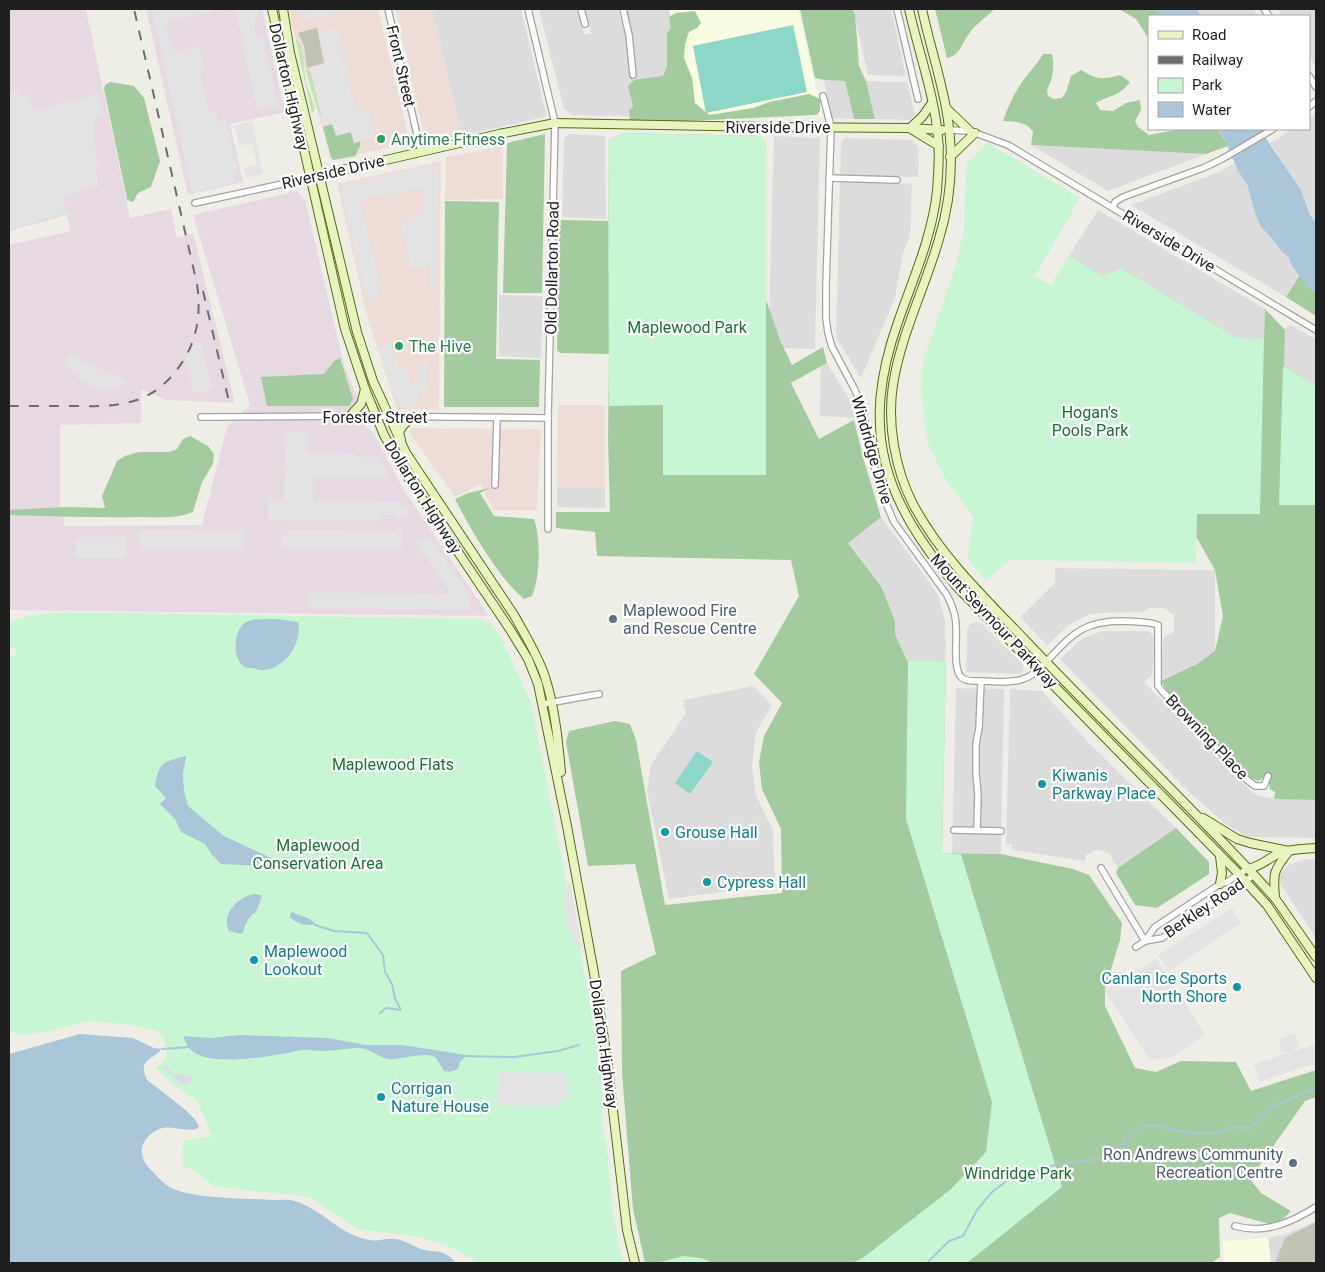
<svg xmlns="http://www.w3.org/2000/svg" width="1325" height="1272" font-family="Roboto,sans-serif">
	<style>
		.residential { fill: #dddcdc }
		.commercial { fill: #eedcd7 }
		.industrial { fill: #e7d9e2 }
		.education { fill: #f8fce2 }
		.construction { fill: #c0c3b3 }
		.grass { fill: #c1e4b1 }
		.forest { fill: #a4ca9f }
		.park { fill: #c8f5d3 }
		.pitch { fill: #8cd7c7 }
		.parking { fill: #e3e3e3 }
		.plaza { fill: #dcdbe5 }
		.water { fill: #abc6d8 }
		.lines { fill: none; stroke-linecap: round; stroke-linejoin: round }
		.stream { stroke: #abc6d8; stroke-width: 2 }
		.street-casing { stroke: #a3a3a3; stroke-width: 8 }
		.secondary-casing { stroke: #526d0f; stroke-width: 10 }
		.street { stroke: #fff; stroke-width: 5.5 }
		.secondary { stroke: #e8f4bf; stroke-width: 8 }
		.rail { stroke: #6d6d6d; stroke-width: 2; stroke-dasharray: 10 10; stroke-linecap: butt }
		.leisure-dot { fill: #2e9e5b; stroke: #fff; stroke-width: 2 }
		.service-dot { fill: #5c6f8a; stroke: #fff; stroke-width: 2 }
		.culture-dot { fill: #0f9aa8; stroke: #fff; stroke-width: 2 }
		.labels { text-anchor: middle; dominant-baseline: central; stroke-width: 4.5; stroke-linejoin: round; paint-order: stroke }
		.street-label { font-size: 16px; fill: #1f1f1f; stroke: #fff }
		.leisure-label { font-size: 16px; fill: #27864d; stroke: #fff; text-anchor: start }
		.park-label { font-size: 16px; fill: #16752f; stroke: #fff }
		.service-label { font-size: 16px; fill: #4e5e75; stroke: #fff; text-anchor: start }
		.culture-label { font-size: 16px; fill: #0d838f; stroke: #fff; text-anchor: start }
	</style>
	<rect width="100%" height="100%" fill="#efeee6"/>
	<g class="residential">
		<path d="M432,9H521L546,114L544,117L462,136Z"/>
		<path d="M539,9H577L584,34H591L585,9H618L625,35L633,36L627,9H669L696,118L573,115L564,109Z"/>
		<path d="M853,9H891L906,76L868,75Z"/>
		<path d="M1197,9H1253L1258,16H1201Z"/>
		<path d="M1278,9H1316V67L1309,56V16H1282Z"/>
		<path d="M824,80L845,81L854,119L832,118Z"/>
		<path d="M866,81L907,82L915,115L910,120L875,119Z"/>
		<path d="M1316,113V223L1310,215L1301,190L1270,143L1293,129H1309V118Z"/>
		<path d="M569,134L605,136L606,219L562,217L564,139Z"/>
		<path d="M774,136L820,138L815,349L768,348Z"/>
		<path d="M845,138L912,140L919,148L918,177L840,176L841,142Z"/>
		<path d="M1031,145L1206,154L1108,191Z"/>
		<path d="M1234,164L1247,184L1257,218L1261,227L1275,242L1281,251L1289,258L1292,266L1300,275L1286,297L1131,205L1219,172Z"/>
		<path d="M840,182L912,184L910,236L903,254L895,298L861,378L836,337Z"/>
		<path d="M1098,210L1265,309L1264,339L1237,338L1121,268L1102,276L1069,256Z"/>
		<path d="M499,295L543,296L541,358L499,356Z"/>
		<path d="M1290,325L1316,339V385L1284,366L1285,329Z"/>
		<path d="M821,354L855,408L856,418L820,416Z"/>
		<path d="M557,488H605V508L557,507Z"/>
		<path d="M881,517L927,579L938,595L945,621L946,661L908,660L895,634V621L881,586L848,542Z"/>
		<path d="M1055,568L1215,570V651L1197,664L1161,681L1163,638L1174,632V615L1164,608H1150L1143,612L1102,613L1088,615L1070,624L1047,645L1020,617L1055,583Z"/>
		<path d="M976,622L982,624L1023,665V672L1020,674L966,672L967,629L970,624Z"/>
		<path d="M1105,631H1149L1154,637L1153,674L1144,682L1251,791L1259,796L1274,799L1316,800V838L1247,837L1227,825L1189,792L1060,659L1082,639L1096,633Z"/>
		<path d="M753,686L772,705L756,733L752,766L756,795L773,831L775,885L669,899L647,791L651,765L686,713L683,700Z"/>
		<path d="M956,688L1004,689L1001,854L952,853Z"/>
		<path d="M1010,689L1042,691L1088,742L1176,828L1118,868L1109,853L1096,850L1086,855L1085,861L1012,850V844H1006Z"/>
		<path d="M1307,859H1316V938L1279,882V875L1290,864Z"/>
		<path d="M1316,1221V1263H1271L1268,1238L1287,1234Z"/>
	</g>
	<g class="commercial">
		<path d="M289,9H378L410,143L332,160L290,19Z"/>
		<path d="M395,9H432L462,136L432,142L425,139Z"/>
		<path d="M503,146V199L445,200L446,157Z"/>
		<path d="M441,161L439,410L397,409L368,320L337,184Z"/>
		<path d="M558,405H605V488H557Z"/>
		<path d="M411,428L541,429L537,510H493L481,484L455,497L409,432Z"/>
	</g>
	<g class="industrial">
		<path d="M9,9H86L130,218L171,209L177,238L193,233L235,403L166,400L141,389V423L60,425V510L64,513V526L202,525L227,427L250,405L193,215L297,191L305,200L344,365L356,394L366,427L372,431L404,490L489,616L9,610V245L71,231L67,215L9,231Z"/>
		<path d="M146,9H262L285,112L230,124L243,182L188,195Z"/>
	</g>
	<g class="education">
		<path d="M669,9H798L822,116L696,118Z"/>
		<path d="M1268,1238L1271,1263H1224L1223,1241Z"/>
	</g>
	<g class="construction">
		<path d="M317,28L324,63L307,68L304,46L298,33Z"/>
		<path d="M1316,1222V1263H1275L1285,1238Z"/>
	</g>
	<g class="grass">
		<path d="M297,39L301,46L306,82L315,109L312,114L296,41Z"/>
		<path d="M306,67H308L309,71H311L322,116H320L310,85Z"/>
	</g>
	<g class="forest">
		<path d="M800,9H852L855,14L859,66L866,81L875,119H854L845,81L824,80L815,78Z"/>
		<path d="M935,9H995C986,17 975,25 968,35C962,44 959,56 947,58Z"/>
		<path d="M1119,9H1154L1161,16H1149V39L1136,19Z"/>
		<path d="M695,11L701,23L697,28L689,32L685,44L684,58L692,78L695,103L709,115L753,108L769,102L809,94L820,99V111L817,115L664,122L630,120L629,111L633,106L628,86L634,80L663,76L667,67V33L671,28L669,17L676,13Z"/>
		<path d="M1043,54H1052C1055,66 1053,79 1047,90L1048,96L1054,99L1062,98L1066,92L1071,76L1081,70C1098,80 1102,80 1120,75L1130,82C1120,96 1110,95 1096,103L1100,110L1113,111L1126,103L1140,100L1141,110L1135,121L1138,127L1149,135L1181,129H1218L1228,146L1206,154L1031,145L1033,132C1026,121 1015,122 1003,121C1008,106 1015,92 1024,79C1031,70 1038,63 1043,54Z"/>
		<path d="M110,82L134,86L144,98L160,161L151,187L138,193L133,202L127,200L126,194L104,89L105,85Z"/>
		<path d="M332,124L351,132L354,143L360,141V146L355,156L334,160L331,158L323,127Z"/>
		<path d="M624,133L760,136L766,145V300L780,340L792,365L823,347L827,363L791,383L819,439L854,420L864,461L881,517L848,543L881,586L895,621V634L907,660L946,661L942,853L1001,854L1073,869L1089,875L1122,923L1120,940L1105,989V1006L1135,1068L1156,1072L1181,1061L1236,1062L1251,1091L1316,1070V1097L1305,1101L1250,1179L1261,1193L1291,1211L1280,1222L1269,1224L1230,1213L1219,1218L1220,1257L1211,1263H645L633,1209L622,1073L621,971L656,954L635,864L588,866L566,742L569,731L615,721L630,724L636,740L665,905L782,893L781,829L762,789L759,762L764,736L782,703L754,674L799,596L791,560L597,556L595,532L556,528V512H610L608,438L609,354L560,353L557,350L559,222L562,220L608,221V142L613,138Z"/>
		<path d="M545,134L542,293H503L507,143Z"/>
		<path d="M445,201L499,202L496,359L540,360L539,407H444Z"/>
		<path d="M1069,256L1102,276L1121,268L1237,338L1264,339L1265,309L1285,330L1284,366L1316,385V800L1274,799L1275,792L1270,789L1268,778H1263L1258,781L1249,777L1169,694L1161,681L1197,664L1215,651L1223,616L1215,570L1055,289Z"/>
		<path d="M1300,275L1307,286L1316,293V316L1286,297Z"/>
		<path d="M340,358L353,399L349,406H267L261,377L324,374L334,361Z"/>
		<path d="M190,436L208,446L214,454L213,464L202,482L193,512C176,519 158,517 140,517C96,518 52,516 9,515V510L67,507L105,508L102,496L117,461L125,456L139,452H169L177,449L183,439Z"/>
		<path d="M490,488L480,493L494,516L534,519C541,538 540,578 532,596L524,599C500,580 469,527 455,499L468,493Z"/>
		<path d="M1176,828L1209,862V874L1157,908L1135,905L1116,873L1118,868Z"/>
	</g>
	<g class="park">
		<path d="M624,133L760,136L766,145V475H663V405L609,406L608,142L613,138Z"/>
		<path d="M988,143L1080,198L1035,276L1051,285L1069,256L1102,276L1121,268L1237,338L1264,339L1260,514H1197L1196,563L1010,560L986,581L968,559L973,517L944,477L927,441L921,389L923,361L955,267L964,230L966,163Z"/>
		<path d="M1283,366L1316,385V505H1279Z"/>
		<path d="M66,612L479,619L490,623L499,634L531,702L596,1034L601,1077L603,1131L606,1142L614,1219L623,1263H478L470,1257L446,1245L419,1237L358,1229L309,1197L213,1186L191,1168L182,1166L183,1141L212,1136L197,1100L175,1086L156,1068L167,1057L165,1039L158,1031L125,1024L87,1021L49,1031L21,1035L9,1031V657L16,656V649L9,648V622L33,615Z"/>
		<path d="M908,660L946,661L942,853L961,854L1062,1187L967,1263H852L864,1257L951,1189L986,1152L992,1102L906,819Z"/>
		<path d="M683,1256L701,1258L713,1263H657Z"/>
	</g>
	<g class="pitch">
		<path d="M793,25L807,92L706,113L693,46Z"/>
		<path d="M697,751L713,762L690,794L675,783Z"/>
	</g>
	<g class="parking">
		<path d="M152,9H223L165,22L174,52L200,47L204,69L200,71L209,112L215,111L218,122L226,120L238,172L233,174L234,183L192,192Z"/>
		<path d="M235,9H258L259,17L254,21L256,37L262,36L278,106L258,110Z"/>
		<path d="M297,9H346V10L306,20L304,13L298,14Z"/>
		<path d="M335,28L356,110L368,109L375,136L354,143L351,132L336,136L332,124L324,126L310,69L327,65L319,32Z"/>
		<path d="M18,90L20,97L29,95L34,111L98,95L103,115L93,118L98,185L63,198L66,213L9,229V92Z"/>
		<path d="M252,121L263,174L246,178L244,168L257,165L252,143L239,146L234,126Z"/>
		<path d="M429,166H438L435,290H429L430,265L411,269L400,219L424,213L423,187L360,200L380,284L378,296L366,299L340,185Z"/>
		<path d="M195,342L201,344L213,390L194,394L186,361Z"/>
		<path d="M391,345L400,369L406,367L412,385H420V364H427L426,390H419V406H399L378,349Z"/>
		<path d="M67,354L128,382L112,391L106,387L101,391L77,379L80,375L67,367Z"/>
		<path d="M285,432H307V453L357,454V457H378L387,472V477H313V501L402,502V507L408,508V516H402V521L397,520V515H380V521L268,520V500H284Z"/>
		<path d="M397,526H402V549H281V535H288V530L397,531Z"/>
		<path d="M138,530L243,531V549L141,548Z"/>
		<path d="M429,536L469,594V610L309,608V593L450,594V592L417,544Z"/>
		<rect x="76" y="537" width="50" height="21"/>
		<path d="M570,881L582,950L570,937L563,897Z"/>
		<path d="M1232,908L1241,923L1168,971L1158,955Z"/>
		<path d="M1156,958L1205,1035L1172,1057L1150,1060L1105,991Z"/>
		<path d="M1295,1033L1300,1046L1294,1048L1295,1051L1316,1044V1063L1260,1082L1254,1064L1287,1053V1051L1282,1052L1278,1039Z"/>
		<path d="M498,1072L568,1073L567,1100H559V1106L497,1105Z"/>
	</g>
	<path class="plaza" d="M166,1066L173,1074L192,1076L193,1081L184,1085L181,1084L163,1068Z"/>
	<g class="water">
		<path d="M1154,9H1197L1201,16H1161Z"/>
		<path d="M1218,129H1263L1267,140L1301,190L1310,215L1316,223V293L1307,286L1292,266L1289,258L1281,251L1275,242L1261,227L1256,216L1247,184L1238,171L1224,138Z"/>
		<path d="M276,619L298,622C303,642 285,669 264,670C261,671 256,669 252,668C250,668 247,668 245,667C232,661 233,630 245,623C253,618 266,619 276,619Z"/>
		<path d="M186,756L183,774L184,791L188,806L224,836L269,857L284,862L277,871L261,866L221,864L212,855L205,844L181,832L175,819L160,804L166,798L155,786C159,761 163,762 186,756Z"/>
		<path d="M256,894L262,896L256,912C248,916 245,926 242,934L229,931C228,928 226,923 227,919C229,906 243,895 256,894Z"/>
		<path d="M291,912L310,919L316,924C308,927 295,923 290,917Z"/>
		<path d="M80,1034L133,1038L154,1048L161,1049C153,1061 137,1058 147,1080C159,1090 194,1113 199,1126L197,1129C177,1133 165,1119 148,1137C143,1142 141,1148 142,1154C143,1162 149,1168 154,1173C159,1178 165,1185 171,1188C194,1199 246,1198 273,1200C280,1200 288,1199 295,1201C321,1209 339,1233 365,1239C378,1243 383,1238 395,1239C404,1240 411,1245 419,1248C437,1255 441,1246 456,1263H9V1054Z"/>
		<path d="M239,1035L327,1038L367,1045H402L467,1055L460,1062L458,1069L449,1072L444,1071C441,1067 439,1062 436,1058C427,1050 399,1061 388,1059C378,1057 370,1048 359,1048C346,1048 334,1051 321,1051C315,1051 308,1049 302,1050C279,1055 208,1069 190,1049C187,1046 185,1040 183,1036L211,1038Z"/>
	</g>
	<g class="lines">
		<g class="stream">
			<path d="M315,925L334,931L367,933L383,955L385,972L392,984L395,999L401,1010L386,1008L380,1013"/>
			<path d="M162,1049L189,1047"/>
			<path d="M465,1056L514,1057L558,1051L579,1045"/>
			<path d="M927,1263L949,1241L963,1236L977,1210L993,1191L1008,1180L1061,1163L1114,1158L1124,1141L1143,1126L1156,1125L1171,1130L1192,1133H1216L1234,1127L1251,1128L1271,1107L1316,1088"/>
		</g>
		<defs>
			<g id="street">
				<path d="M388,9L421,152"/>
				<path d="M528,9L555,123L548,418V529"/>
				<path d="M581,9L585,24"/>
				<path d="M623,9L629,35L633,75"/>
				<path d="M897,9L918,99"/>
				<path d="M1264,9L1269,16"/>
				<path d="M1309,76L1316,87"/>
				<path d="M823,96L831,127L826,286V318L828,333L832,347L854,388L862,407L872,460L885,501L894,522L947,595C950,602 954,609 955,617C959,631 951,669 962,678C967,682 975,681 981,681L979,728L976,744V773L978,794L977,830"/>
				<path d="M1309,107L1316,101"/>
				<path d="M948,130L970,131L1008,145L1316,330"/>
				<path d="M829,178L897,180"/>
				<path d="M195,203L310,178"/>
				<path d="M1113,207L1115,202L1123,197L1203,168L1222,159L1273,129"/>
				<path d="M201,417L350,416L548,418"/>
				<path d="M495,485L497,418"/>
				<path d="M981,681C994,681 1010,684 1023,679C1032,677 1039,668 1045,663C1072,635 1081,621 1123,621C1135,622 1147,621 1158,625V686L1163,692L1246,779L1255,786H1264L1268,776"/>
				<path d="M543,704L599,694"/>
				<path d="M954,830L1001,831"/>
				<path d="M1101,868L1145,941"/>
				<path d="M1145,941L1162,938L1254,875"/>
				<path d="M1136,947L1145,941L1155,927L1220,884L1227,882L1247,869"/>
				<path d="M1235,1226C1266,1234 1290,1223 1316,1207"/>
			</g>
			<g id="secondary">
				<path d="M272,9L345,329L365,389L384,435L405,473L511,631L528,659L538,684L567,826L594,973L607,1059L627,1230L635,1263"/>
				<path d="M283,9L290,53L357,332L373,381L406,453L514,615C525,635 538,655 545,677C555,708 558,740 561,772"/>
				<path d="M909,9C918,50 935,97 938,138C940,156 938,174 937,191C932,237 913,279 898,322C859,432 884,500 957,587L1234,869L1267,905L1316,978"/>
				<path d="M922,9C929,42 940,75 946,108C954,151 952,197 939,239C925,288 901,334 893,385C887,424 895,469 913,504C941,557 985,598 1026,641C1101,720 1180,796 1254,875L1275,898L1316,957"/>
				<path d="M946,108L970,131"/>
				<path d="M910,128L922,117L932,103"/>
				<path d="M911,129L939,146"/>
				<path d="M950,157L975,133"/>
				<path d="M316,176L499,134L555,123L765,127L910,128L942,130"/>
				<path d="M350,416L361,404L365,389"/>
				<path d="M401,440L399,432C403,424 407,421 414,417"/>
				<path d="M1203,818L1237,839L1250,843L1289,851"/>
				<path d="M1220,856L1222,873L1220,884"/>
				<path d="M1247,869C1261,867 1268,858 1280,853C1291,849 1305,849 1316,848"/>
				<path d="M1275,898C1273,873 1273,871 1289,851"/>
			</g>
		</defs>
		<use href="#street" class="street-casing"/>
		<use href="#secondary" class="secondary-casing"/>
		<use href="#street" class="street"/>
		<use href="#secondary" class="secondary"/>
		<g class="rail">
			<path d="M203,291L230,406"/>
			<path d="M9,406C30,406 52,406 74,406C121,407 155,405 183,361C198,338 201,311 197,284L134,9"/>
		</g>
	</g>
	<g class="leisure-dot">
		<circle cx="381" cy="139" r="5"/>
		<circle cx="399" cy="346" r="5"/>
	</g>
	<g class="service-dot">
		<circle cx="613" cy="619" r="5"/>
		<circle cx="1293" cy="1163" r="5"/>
	</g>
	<g class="culture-dot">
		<circle cx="1042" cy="784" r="5"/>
		<circle cx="665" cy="832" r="5"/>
		<circle cx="707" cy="882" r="5"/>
		<circle cx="254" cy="960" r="5"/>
		<circle cx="1237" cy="987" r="5"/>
		<circle cx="381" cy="1097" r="5"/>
	</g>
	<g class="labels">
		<g class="street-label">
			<text transform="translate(401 66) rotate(77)">Front Street</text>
			<text transform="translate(289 87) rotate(77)">Dollarton Highway</text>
			<text x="778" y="127">Riverside Drive</text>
			<text transform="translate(333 172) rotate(-13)">Riverside Drive</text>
			<text transform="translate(1169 241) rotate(31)">Riverside Drive</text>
			<text transform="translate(552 268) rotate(-89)">Old Dollarton Road</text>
			<text x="375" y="417">Forester Street</text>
			<text transform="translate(872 450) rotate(74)">Windridge Drive</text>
			<text transform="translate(423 497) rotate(58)">Dollarton Highway</text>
			<text transform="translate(994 621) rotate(47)">Mount Seymour Parkway</text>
			<text transform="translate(1207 737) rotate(46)">Browning Place</text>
			<text transform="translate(1204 908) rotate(-34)">Berkley Road</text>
			<text transform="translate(604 1044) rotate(82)">Dollarton Highway</text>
		</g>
		<g class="leisure-label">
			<text x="391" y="139">Anytime Fitness</text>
			<text x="409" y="346">The Hive</text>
		</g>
		<g class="park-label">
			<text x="687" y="327">Maplewood Park</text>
			<text x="1090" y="412">Hogan's<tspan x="1090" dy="18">Pools Park</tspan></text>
			<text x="393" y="764">Maplewood Flats</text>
			<text x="318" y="845">Maplewood<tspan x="318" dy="18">Conservation Area</tspan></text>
			<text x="1018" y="1173">Windridge Park</text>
		</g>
		<g class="service-label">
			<text x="623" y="610">Maplewood Fire<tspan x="623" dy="18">and Rescue Centre</tspan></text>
			<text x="1283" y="1154" text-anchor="end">Ron Andrews Community<tspan x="1283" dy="18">Recreation Centre</tspan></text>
		</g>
		<g class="culture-label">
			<text x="1052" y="775">Kiwanis<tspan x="1052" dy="18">Parkway Place</tspan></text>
			<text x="675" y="832">Grouse Hall</text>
			<text x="717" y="882">Cypress Hall</text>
			<text x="264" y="951">Maplewood<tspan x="264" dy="18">Lookout</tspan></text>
			<text x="1227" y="978" text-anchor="end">Canlan Ice Sports<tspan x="1227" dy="18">North Shore</tspan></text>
			<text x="391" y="1088">Corrigan<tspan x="391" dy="18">Nature House</tspan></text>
		</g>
	</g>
	<rect width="1325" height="1272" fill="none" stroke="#1f1f1f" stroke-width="20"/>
	<rect x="1148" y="15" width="162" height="115" fill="#ffffff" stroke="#a5a5a5"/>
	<rect x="1158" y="31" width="25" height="8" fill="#e8f4bf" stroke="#a5a5a5"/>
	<text x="1192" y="40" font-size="15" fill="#1f1f1f">Road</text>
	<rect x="1158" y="56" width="25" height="8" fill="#6d6d6d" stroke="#a5a5a5"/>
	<text x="1192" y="65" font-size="15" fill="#1f1f1f">Railway</text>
	<rect x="1158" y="78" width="25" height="15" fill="#c8f5d3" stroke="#a5a5a5"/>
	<text x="1192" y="90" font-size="15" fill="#1f1f1f">Park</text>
	<rect x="1158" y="102" width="25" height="15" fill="#abc6d8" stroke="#a5a5a5"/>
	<text x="1192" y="115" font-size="15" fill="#1f1f1f">Water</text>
</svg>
